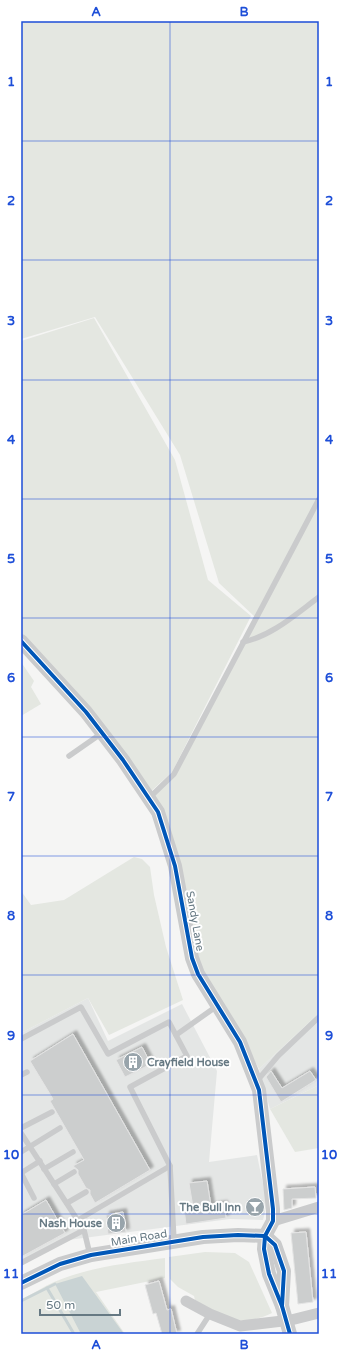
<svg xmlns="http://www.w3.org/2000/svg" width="340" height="1355" font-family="'Varela Round',sans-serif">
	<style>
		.built { fill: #e4e6e5 }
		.green { fill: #e4e7e1 }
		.water { fill: #c9d3d4 }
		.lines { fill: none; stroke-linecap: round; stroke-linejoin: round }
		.stream { stroke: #c9d3d4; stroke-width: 3 }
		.building { fill: #cccece; stroke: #e4e4e4; filter: url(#shadow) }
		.service { stroke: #cacbcc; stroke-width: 5.5 }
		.minor { stroke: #cacbcc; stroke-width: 11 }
		.tertiary { stroke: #cacbcc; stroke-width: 14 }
		.cycleway-casing { stroke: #fff; stroke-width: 6 }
		.cycleway { stroke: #0057b8; stroke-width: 4 }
		.grid { fill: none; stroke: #1d4ed8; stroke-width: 1; stroke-opacity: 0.55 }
		.labels { text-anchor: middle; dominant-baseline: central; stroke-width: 4; stroke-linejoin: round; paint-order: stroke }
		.street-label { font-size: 11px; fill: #667983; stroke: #fff }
		.poi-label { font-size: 11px; font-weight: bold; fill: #667983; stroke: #fff; text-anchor: end }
		.neatline { fill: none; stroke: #1d4ed8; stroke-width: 1.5 }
		.grid-label { font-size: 13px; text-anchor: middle; font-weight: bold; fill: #1d4ed8 }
	</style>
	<defs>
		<filter id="shadow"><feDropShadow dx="3.5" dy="-3.5" stdDeviation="1" flood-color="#0004"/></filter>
	</defs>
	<rect width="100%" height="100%" fill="#f5f5f4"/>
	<g class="built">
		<path d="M88,998L108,1041L182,1004L217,1071L209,1162L257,1155L267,1204L263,1220L230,1219L68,1240L21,1265V1033Z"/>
		<path d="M319,1013V1085L270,1109L259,1069Z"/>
	</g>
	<g class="green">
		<path d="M21,21H319V1013L259,1069L243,1038L199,973L152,797L176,774L257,619L219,583L180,455L95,317L21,339Z"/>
		<path d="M94,318L175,460L208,580L251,616L172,772L149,793L21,639V341Z"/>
		<path d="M21,662L34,681L31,687L41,704L21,716Z"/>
		<path d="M134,857L142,859L150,867L154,895L166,947L183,1000L109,1035L88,998L21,1033V891L31,905L64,900Z"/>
		<path d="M319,1085V1148L295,1152L270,1109Z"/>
		<path d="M205,1252L235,1253L249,1262L272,1313C238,1329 225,1317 195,1300L194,1296L178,1287L170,1279L169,1257Z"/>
		<path d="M165,1258V1278L96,1292L125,1334H21V1300C32,1294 43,1287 54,1282C89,1267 128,1263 165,1258Z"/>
	</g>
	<path class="water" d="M82,1276L124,1334H81L55,1284Z"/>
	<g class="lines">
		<g class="stream">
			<path d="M47,1288L74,1334"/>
			<path d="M21,1301L55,1284"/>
		</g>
	</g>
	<g class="building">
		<path d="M73,1034L150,1170L95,1203L90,1194V1190L86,1188L78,1174V1170L73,1166L84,1160L50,1101L53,1099L30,1061Z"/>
		<path d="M142,1047L151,1064L125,1077L116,1060Z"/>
		<path d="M271,1071L282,1088L310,1071L316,1080L281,1102L266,1077Z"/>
		<path d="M207,1181L211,1206L224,1204L226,1218L186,1224L184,1209L193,1207L189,1183Z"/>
		<path d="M315,1187L316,1198L292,1199V1208L284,1210L283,1189Z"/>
		<path d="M46,1200L65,1233L21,1257V1215Z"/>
		<path d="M123,1212L126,1232L108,1234L106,1215Z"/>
		<path d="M306,1232L313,1302L298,1304L291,1233Z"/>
		<path d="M159,1281L167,1310L171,1309L177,1334H162L156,1313L153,1314L145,1285Z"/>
	</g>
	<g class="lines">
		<g class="service">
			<path d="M243,642C272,636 296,614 319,597"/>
			<path d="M69,756L102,733"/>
			<path d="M149,798L174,774L319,499"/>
			<path d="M176,1035L217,1006"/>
			<path d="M21,1039L81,1007L108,1054L169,1022L187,1056L130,1087L170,1166L174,1241"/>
			<path d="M21,1075L27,1072"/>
			<path d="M257,1081L278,1056L319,1017"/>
			<path d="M21,1128L52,1112"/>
			<path d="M21,1133L84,1230L90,1255"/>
			<path d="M21,1152L60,1128"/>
			<path d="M44,1169L73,1152"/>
			<path d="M21,1173L34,1198"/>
			<path d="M21,1173L40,1161"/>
			<path d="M54,1184L74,1172"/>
			<path d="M67,1203L86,1192"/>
			<path d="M78,1220L170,1166"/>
			<path d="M21,1263L84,1230"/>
			<path d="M197,1334L210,1314"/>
		</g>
		<g class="minor">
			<path d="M273,1221L319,1207"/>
			<path d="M186,1301L210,1314L240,1326L291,1320L319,1313"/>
		</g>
		<g class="tertiary">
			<path d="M21,641L86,712L123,760L158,812L175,866L192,958L198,974L240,1042L259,1090L273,1209V1221L265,1236L264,1249L269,1274L282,1306L290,1334"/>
			<path d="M21,1283L60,1264L91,1255L203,1237L238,1235L265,1236L275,1245L284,1271L282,1306"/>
		</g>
		<defs>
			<g id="cycleway">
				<path d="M21,641L86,712L123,760L158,812L175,866L192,958L198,974L240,1042L259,1090L273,1209V1221L265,1236L264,1249L269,1274L282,1306L290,1334"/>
				<path d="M21,1283L60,1264L91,1255L203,1237L238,1235L265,1236L275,1245L284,1271L282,1306"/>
			</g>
		</defs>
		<use href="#cycleway" class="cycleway-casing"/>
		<use href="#cycleway" class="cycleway"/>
	</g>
	<path class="grid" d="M170,21V1334M21,141H319M21,260H319M21,380H319M21,499H319M21,618H319M21,737H319M21,856H319M21,975H319M21,1095H319M21,1214H319"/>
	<defs>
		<symbol id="building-disc" viewBox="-11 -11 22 22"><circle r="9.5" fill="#98a4ab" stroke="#fff"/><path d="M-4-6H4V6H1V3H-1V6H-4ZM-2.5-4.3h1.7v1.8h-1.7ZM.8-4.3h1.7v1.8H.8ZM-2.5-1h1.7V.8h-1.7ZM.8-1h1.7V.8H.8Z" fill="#fff"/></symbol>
		<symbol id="bar-disc" viewBox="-11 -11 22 22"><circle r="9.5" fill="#98a4ab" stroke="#fff"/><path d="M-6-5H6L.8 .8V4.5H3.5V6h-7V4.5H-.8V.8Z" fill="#fff"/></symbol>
	</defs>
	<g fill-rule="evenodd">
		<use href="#building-disc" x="122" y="1051" width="22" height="22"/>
		<use href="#bar-disc" x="244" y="1196" width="22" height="22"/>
		<use href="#building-disc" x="105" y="1212" width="22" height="22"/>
	</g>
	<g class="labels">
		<g class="street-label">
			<text transform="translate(195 921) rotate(80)">Sandy Lane</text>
			<text transform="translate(139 1238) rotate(-9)">Main Road</text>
		</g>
		<g class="poi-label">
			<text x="147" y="1062" text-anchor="start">Crayfield House</text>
			<text x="241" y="1207">The Bull Inn</text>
			<text x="102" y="1223">Nash House</text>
		</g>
	</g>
	<rect width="340" height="1355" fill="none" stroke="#ffffff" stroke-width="44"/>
	<path d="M40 1309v6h80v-6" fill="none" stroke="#667983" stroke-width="2"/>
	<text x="46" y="1309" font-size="12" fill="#667983" stroke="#ffffff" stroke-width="3" paint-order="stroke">50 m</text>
	<rect x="22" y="22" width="296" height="1311" class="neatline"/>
	<g class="grid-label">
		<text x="96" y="16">A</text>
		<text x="244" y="16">B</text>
		<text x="11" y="86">1</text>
		<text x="329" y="86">1</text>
		<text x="11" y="205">2</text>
		<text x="329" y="205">2</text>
		<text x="11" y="325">3</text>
		<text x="329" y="325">3</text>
		<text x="11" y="444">4</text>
		<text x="329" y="444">4</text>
		<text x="11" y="563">5</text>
		<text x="329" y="563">5</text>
		<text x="11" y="682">6</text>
		<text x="329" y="682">6</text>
		<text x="11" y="801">7</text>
		<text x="329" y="801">7</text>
		<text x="11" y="920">8</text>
		<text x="329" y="920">8</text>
		<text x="11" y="1040">9</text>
		<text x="329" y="1040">9</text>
		<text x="11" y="1159">10</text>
		<text x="329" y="1159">10</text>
		<text x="11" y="1278">11</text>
		<text x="329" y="1278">11</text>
		<text x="96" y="1349">A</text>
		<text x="244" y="1349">B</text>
	</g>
</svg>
